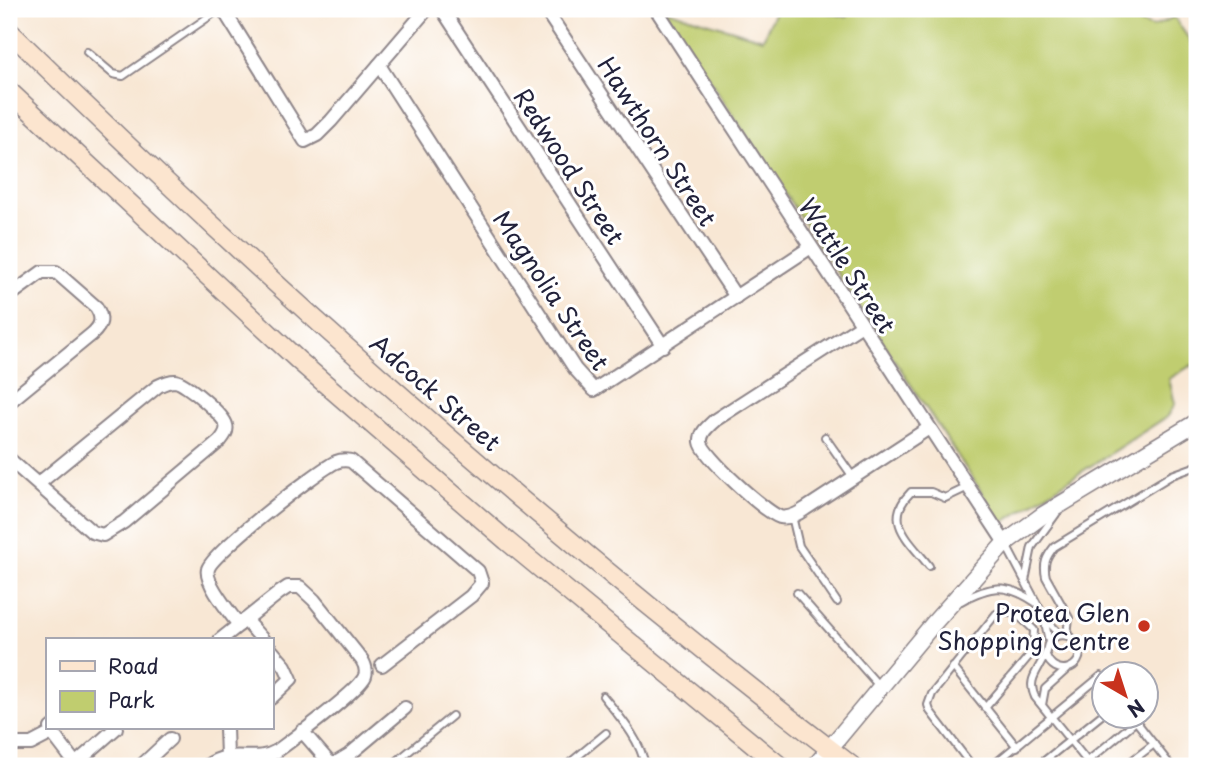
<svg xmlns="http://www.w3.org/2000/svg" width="1206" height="775" font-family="'Playpen Sans',sans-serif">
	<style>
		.green { fill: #c0cd6f; stroke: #717855; stroke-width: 2 }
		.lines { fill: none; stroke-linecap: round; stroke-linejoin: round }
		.service-casing { stroke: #8d8488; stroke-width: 10 }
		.minor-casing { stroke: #8d8488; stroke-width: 16 }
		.tertiary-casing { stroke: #8d8488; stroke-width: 19 }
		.secondary-casing { stroke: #8d8488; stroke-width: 21 }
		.service { stroke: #fff; stroke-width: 6 }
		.minor { stroke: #fff; stroke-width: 12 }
		.tertiary { stroke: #fff; stroke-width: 16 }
		.secondary { stroke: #fce5cf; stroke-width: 18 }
		.poi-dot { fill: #c8321e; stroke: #fff; stroke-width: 2.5 }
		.labels { text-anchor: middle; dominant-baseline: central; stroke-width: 6; stroke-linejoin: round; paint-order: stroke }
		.street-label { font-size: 24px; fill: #22223b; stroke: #fff }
		.poi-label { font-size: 24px; fill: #22223b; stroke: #fff; text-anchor: end }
	</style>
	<rect width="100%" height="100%" fill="#fff"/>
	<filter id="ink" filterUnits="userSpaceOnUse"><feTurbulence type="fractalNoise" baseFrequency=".0143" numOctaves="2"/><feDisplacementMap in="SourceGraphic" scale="14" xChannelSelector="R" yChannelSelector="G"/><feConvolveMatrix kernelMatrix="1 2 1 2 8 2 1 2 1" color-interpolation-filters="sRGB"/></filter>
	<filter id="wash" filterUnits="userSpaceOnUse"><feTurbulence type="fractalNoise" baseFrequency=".00686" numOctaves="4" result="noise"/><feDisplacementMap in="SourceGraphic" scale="28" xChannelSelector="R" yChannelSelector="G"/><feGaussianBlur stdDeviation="1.57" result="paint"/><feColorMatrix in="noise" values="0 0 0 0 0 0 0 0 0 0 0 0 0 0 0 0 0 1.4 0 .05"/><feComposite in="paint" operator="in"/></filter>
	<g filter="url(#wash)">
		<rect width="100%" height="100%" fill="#f8e7d4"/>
		<path class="green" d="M663,9L763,39L776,9H815L847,17L853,9H1098L1153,27L1174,17L1197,51V370L1192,365L1169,379L1175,404L1168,416L1002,523Z"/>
	</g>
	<g filter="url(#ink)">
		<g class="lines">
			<defs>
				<g id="service">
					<path d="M87,52L113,74L123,76L220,9"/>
					<path d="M825,437L853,477"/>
					<path d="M792,516L799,546L837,602"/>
					<path d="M1006,545L1044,617L1049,642"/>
					<path d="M929,566C910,541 882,521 911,492H931L945,498L968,487"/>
					<path d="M1025,581L1032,547L1056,514"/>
					<path d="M797,593L879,686"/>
					<path d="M961,601C991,585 1006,583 1035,602"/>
					<path d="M1045,619L1061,635"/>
					<path d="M1067,635L1069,618L1046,577C1043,564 1046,557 1054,547L1172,475L1197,466"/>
					<path d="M1046,655C1054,679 1085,669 1079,648C1076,634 1057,631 1049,642C1046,647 1047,652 1044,657C1037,673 1027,680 1035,697L1091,766"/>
					<path d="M953,667L1017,747"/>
					<path d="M603,696C619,716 641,740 645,766"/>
					<path d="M1042,705L1045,689L1066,670"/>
					<path d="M1132,716L1171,766"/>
					<path d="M391,766L452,716"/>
					<path d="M566,766L606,733"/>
					<path d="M972,766L930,711L928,705L932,694L996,614C1010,606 1024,620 1034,630L1033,647L1029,656L985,708"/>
					<path d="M992,766L1101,676L1104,680"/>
					<path d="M1038,766L1104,713"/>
					<path d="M1082,766L1136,721"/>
					<path d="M1125,766L1154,744"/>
				</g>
				<g id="minor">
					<path d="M223,9L305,141L317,135L331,121L427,9"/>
					<path d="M442,9L663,346"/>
					<path d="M545,9L736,297"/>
					<path d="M656,9L1005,543"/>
					<path d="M841,9H843"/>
					<path d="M379,65L575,369L594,390L811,247"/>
					<path d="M9,296L42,272H56L96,307C103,318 102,325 92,334L9,402"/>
					<path d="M862,325L715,420C709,426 700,432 701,442C702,455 766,513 780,517C789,519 798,514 805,509L929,428"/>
					<path d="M9,459L92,532L103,535L124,522L220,441C224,436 228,431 226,425C224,415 185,382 175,381C169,381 164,383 158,386L38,484"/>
					<path d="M245,620L263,640"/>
					<path d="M239,625C231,614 204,582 208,569C211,554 318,470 336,462C341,460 346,460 351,461L478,571L482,583L471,596L382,665"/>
					<path d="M271,650L285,666L291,679L271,698"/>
					<path d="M51,728L52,733L75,763"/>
					<path d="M226,728L227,756"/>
					<path d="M302,731L328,761L334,764L349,755L405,708"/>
					<path d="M9,744H31L52,733"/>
					<path d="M73,766L116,728"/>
					<path d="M141,766L170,739"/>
					<path d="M207,766C231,747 254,765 277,751C293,739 360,690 365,676C367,670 365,665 362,660L314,600L300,587H288L279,593L220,640"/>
				</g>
				<path id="tertiary" d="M815,766L933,624L1005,543L1043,515L1197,422"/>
				<g id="secondary">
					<path d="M9,31C275,292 556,540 852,766"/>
					<path d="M9,91L299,361L507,541L780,766"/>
				</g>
			</defs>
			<use href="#service" class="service-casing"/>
			<use href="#minor" class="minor-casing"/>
			<use href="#tertiary" class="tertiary-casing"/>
			<use href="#secondary" class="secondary-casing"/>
			<use href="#service" class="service"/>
			<use href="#minor" class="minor"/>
			<use href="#tertiary" class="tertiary"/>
			<use href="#secondary" class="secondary"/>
		</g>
	</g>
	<circle class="poi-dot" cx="1144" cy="626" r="7"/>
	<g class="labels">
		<g class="street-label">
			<text transform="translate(658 141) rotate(57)">Hawthorn Street</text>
			<text transform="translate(570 166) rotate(57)">Redwood Street</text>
			<text transform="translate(848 265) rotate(57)">Wattle Street</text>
			<text transform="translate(552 290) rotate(56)">Magnolia Street</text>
			<text transform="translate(436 392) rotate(41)">Adcock Street</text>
		</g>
		<g class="poi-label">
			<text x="1130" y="612">Protea Glen<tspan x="1130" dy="28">Shopping Centre</tspan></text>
		</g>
	</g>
	<rect width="1206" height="775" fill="none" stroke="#fff" stroke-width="35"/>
	<rect x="46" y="638" width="228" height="91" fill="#ffffff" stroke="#a7a7b1" stroke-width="2"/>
	<rect x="60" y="661" width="35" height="10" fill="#fce5cf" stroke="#a7a7b1" stroke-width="2"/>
	<text x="108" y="674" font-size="21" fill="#22223b">Road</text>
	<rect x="60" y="691" width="35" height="21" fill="#c0cd6f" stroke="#a7a7b1" stroke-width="2"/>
	<text x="108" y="708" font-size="21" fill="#22223b">Park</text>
	<g transform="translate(1125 695) rotate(141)"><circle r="33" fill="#ffffff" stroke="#a7a7b1" stroke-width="2"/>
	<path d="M0-5L12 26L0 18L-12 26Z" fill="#c8321e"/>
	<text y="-10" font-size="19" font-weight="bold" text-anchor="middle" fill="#22223b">N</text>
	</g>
</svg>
